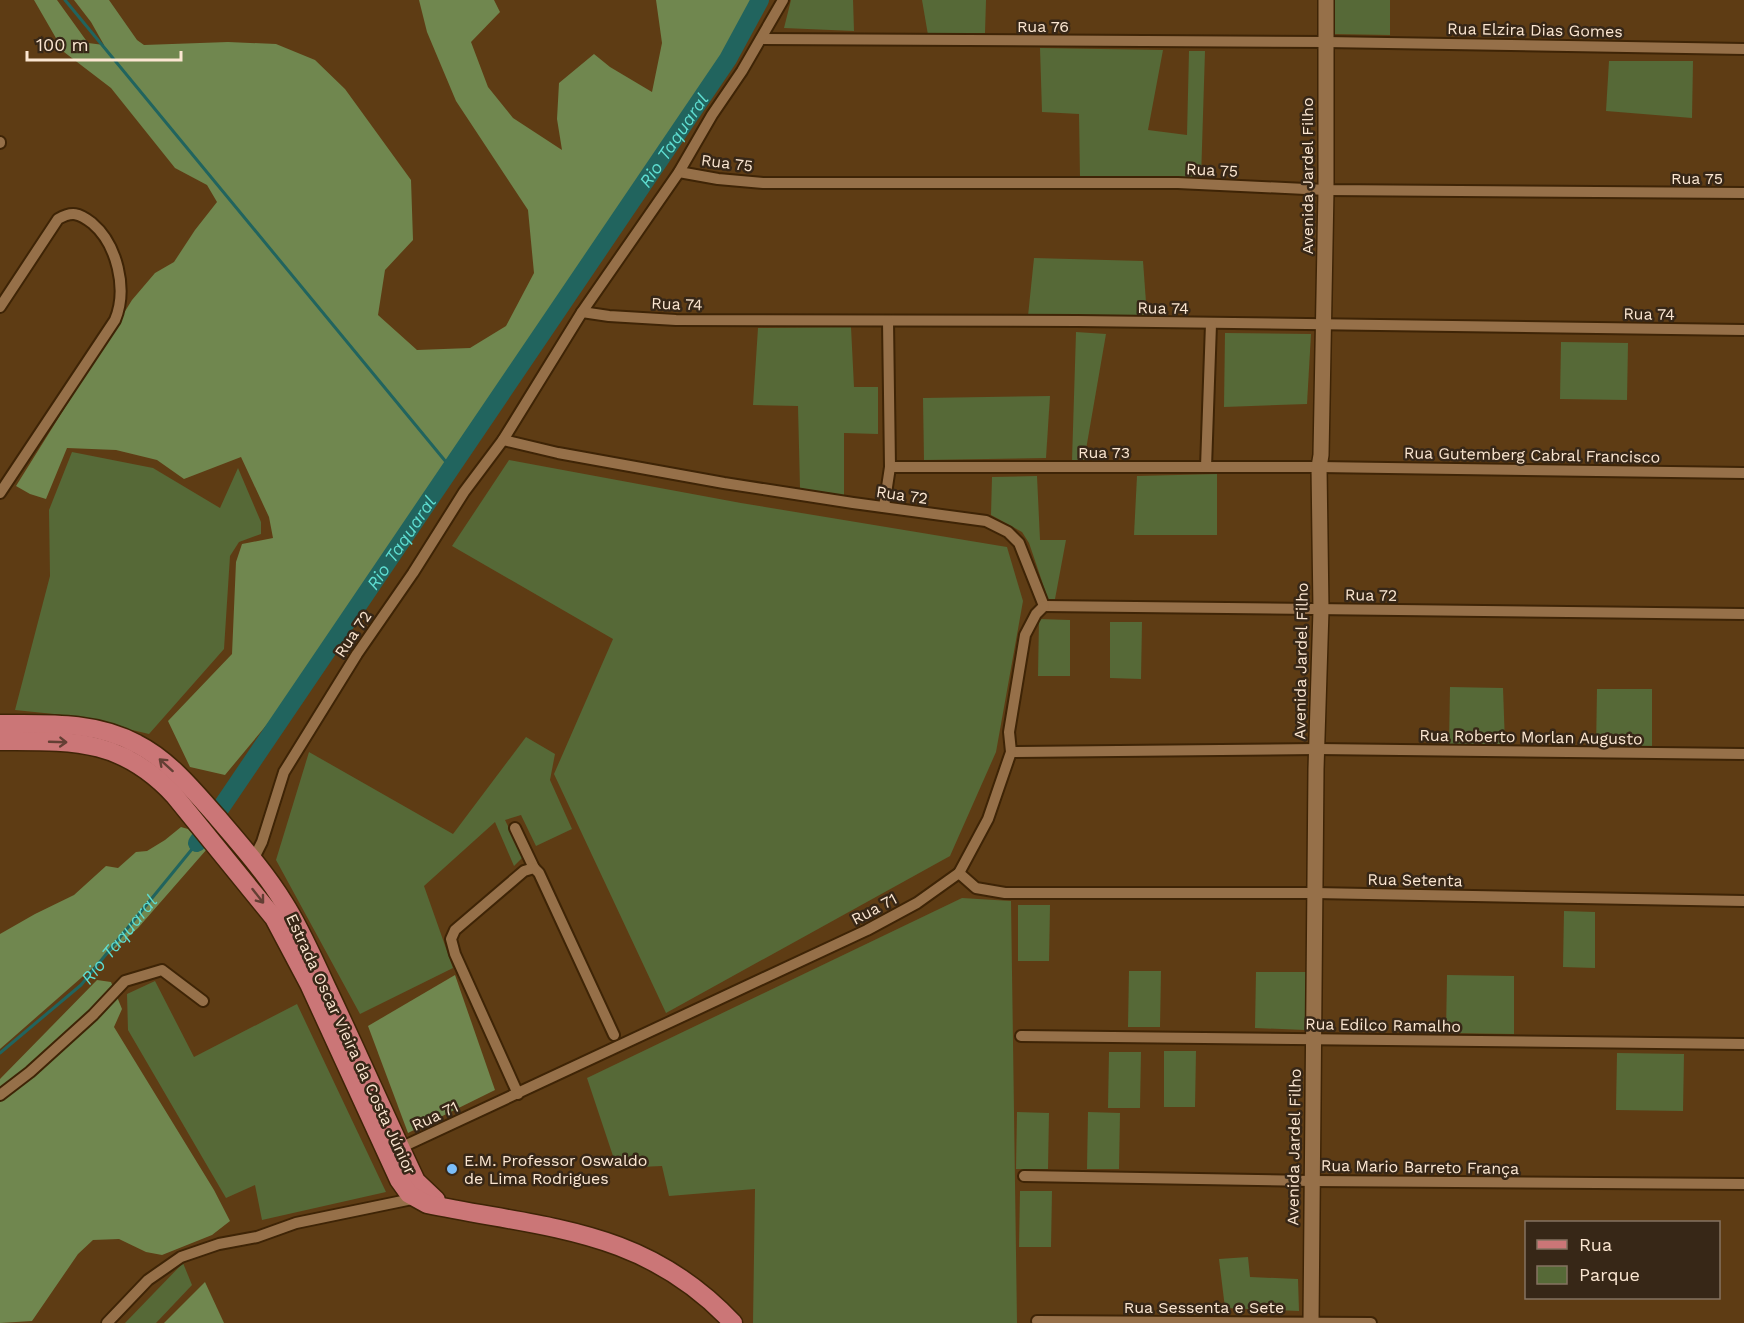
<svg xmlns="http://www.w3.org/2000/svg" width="1744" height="1323" font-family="'Work Sans',sans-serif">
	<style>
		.green { fill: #566937 }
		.forest { fill: #70874f }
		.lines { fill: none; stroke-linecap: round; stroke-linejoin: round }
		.stream { stroke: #21645e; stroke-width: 3 }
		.river { stroke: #21645e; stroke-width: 18 }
		.street-casing { stroke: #3e2406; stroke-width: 14 }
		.secondary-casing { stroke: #3e2406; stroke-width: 18 }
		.primary-casing { stroke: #3e2406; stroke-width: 21 }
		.street { stroke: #967049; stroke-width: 10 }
		.secondary { stroke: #967049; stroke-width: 15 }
		.primary { stroke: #cb7677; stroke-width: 18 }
		.oneway { stroke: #633f34 }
		.poi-dot { fill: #7cbef9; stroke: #372717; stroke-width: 2 }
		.labels { text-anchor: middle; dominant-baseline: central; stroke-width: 5; stroke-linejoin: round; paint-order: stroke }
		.street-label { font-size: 16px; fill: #fbe6d1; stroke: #372717 }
		.poi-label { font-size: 16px; fill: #fbe6d1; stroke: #372717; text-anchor: start }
		.water-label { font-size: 18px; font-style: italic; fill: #5eddd1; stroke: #372717 }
	</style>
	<rect width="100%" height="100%" fill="#5e3c14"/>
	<g class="green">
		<path d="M791,0H853L854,31L784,28Z"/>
		<path d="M922,0H986L985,33L928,35Z"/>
		<path d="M1335,0H1390V35L1335,34Z"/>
		<path d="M1040,48L1163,50L1148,130L1187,135L1189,51H1205L1201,179L1080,178L1079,114L1042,112Z"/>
		<path d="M1609,61H1693L1692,118L1606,111Z"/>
		<path d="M1034,258L1143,261L1147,316H1028Z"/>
		<path d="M851,327L854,387H878V434L844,433V498L800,488L798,406L753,405L758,328Z"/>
		<path d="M1076,332L1106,334L1084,461L1072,460Z"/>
		<path d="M1225,333L1311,334L1307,404L1224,407Z"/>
		<path d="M1561,342L1628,343L1627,400L1560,399Z"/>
		<path d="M1050,396L1046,458L924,460L923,398Z"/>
		<path d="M72,452L153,468L220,508L238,468L261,522V534L239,542L230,556L224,649L149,734L73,716L15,710L50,576L49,510Z"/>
		<path d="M509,460L741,503L1007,547L1023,601L996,752L950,856L666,1013L554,774L613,639L452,546Z"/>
		<path d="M1217,474V535H1134L1137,476Z"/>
		<path d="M1037,476L1040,540H1066L1055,599H1048L1029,543L1022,532L991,515L992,477Z"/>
		<path d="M1039,619L1070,620V676H1038Z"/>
		<path d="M1110,622H1142L1141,679L1110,678Z"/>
		<path d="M1450,687L1503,688L1505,744L1449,745Z"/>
		<path d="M1597,689H1652V751L1596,750Z"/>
		<path d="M526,737L555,754L550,780L572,829L536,846L521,815L505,820L523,857L514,866L495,822L424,886L453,968L360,1014L276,860L309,752L453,834Z"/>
		<path d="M962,898L1011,901L1017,1323H753L755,1189L669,1196L662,1166L617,1168L587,1078Z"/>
		<path d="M1018,905H1050L1049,961H1018Z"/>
		<path d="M1564,911L1595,912V968L1563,967Z"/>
		<path d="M1129,971H1161L1160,1027H1128Z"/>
		<path d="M1256,972H1307L1305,1030L1255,1028Z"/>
		<path d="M1447,975L1514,976V1034L1446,1033Z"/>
		<path d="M155,981L194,1057L297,1004L386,1192L262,1220L255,1185L226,1198L128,1030L127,994Z"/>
		<path d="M1164,1051H1196L1195,1107H1164Z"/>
		<path d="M1109,1052H1141L1140,1108H1108Z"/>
		<path d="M1617,1053L1684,1054L1683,1111L1616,1110Z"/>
		<path d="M1017,1112L1049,1113L1048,1169H1016Z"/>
		<path d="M1088,1112L1120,1113L1119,1169H1087Z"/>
		<path d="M1020,1191H1052L1051,1247H1019Z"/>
		<path d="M1248,1257L1250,1277L1298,1279L1299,1311L1225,1308L1219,1259Z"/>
		<path d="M183,1263L192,1285L156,1323H125Z"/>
	</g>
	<g class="forest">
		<path d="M34,0H57L88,43L104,45L91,22L74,0H109L137,40L144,45L228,42L276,44L315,60L345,89L411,180L413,240L385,270L378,315L417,350L470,348L506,326L534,273L528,210L456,101L427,32L419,0H494L500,12L471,42L488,87L513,118L562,150L557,119L559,83L594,54L610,67L652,92L662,43L656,0H758L485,423L436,496L363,588L299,686L225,775L190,767L168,721L232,654L236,562L242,544L273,538L269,517L241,457L184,479L157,460L116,450L67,448L46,499L30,494L16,486L132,300L155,273L174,262L195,230L217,202L207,185L175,168L111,88L64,52Z"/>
		<path d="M181,827L188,829L207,849L138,928L0,1049V934L35,914L74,895L106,866L118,868L136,852L147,851L165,840Z"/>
		<path d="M455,975L495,1090L408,1133L368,1026Z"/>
		<path d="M97,980L111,982L122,1009L114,1027L214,1190L230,1221L212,1235L162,1255L146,1252L119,1239L93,1240L78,1254L32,1321L0,1323V1079Z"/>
		<path d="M205,1282L224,1323H164Z"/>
	</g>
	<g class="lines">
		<g class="stream">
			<path d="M65,0L451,468"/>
			<path id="s1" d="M0,1053L81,985L197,843"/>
		</g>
		<path class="river" id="s2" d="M197,843L728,59L760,0"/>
		<defs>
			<g id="street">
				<path d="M761,39L1326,42L1744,49"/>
				<path d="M0,142V143"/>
				<path d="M679,172L718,179L763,183H1178L1326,190L1744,193"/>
				<path d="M0,307L58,219C72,211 79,213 92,223C117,244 128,289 115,320L0,493"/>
				<path d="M582,312L609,316L676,320L1078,321L1744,330"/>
				<path d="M503,440L558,453L724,483L853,503L986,521L1008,532L1019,543L1044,606"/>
				<path d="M890,467H1319L1744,473"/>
				<path d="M1206,467L1211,324"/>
				<path d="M884,507L890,467L888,321"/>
				<path d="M1044,606L1744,614"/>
				<path d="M1011,752L1318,749L1744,754"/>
				<path d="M515,828L534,868"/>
				<path d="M253,860L262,842L284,772L357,654L413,573L464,492L503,440L582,312L679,172L712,115L742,71L783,0"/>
				<path d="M959,873L976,888L1005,893H1315L1744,901"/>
				<path d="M1021,1036L1744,1044"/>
				<path d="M518,1094L455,954L451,939L455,930L524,871L534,868L539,873L614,1035"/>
				<path d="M0,1095L30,1072L93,1015L125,981L162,970L203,1001"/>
				<path d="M400,1148L867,930L917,903L959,873L988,819L1011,752L1009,732L1025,635L1036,614L1044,606"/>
				<path d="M1024,1176L1312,1181L1744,1184"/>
				<path d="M1037,1321L1371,1323"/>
				<path d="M107,1323L148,1280L181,1257L219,1244L257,1237L296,1223L417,1198"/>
			</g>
			<path id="secondary" d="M1311,1323L1316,769L1321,610L1319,467L1321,455L1326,190V0"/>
			<g id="primary">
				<path d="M0,724C47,724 95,721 137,744C169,760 194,791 217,817C240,844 265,872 284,903C300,928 312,956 325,984C356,1049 385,1116 416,1181L436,1200"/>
				<path d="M0,741C73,741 121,738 174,795L274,918L309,984L399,1180L409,1194L427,1204C547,1229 644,1228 733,1323"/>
			</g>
		</defs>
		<use href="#street" class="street-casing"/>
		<use href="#secondary" class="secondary-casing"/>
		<use href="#primary" class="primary-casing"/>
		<use href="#street" class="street"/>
		<use href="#secondary" class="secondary"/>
		<use href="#primary" class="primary"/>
	</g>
	<defs><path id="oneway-shaft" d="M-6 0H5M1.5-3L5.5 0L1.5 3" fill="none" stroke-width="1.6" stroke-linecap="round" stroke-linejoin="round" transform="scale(1.5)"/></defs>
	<g class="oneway">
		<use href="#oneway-shaft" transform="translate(58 742) rotate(2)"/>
		<use href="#oneway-shaft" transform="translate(166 765) rotate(-138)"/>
		<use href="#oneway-shaft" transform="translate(258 896) rotate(52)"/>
	</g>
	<circle class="poi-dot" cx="452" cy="1169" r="6"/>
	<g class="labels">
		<g class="street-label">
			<text x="1043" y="26">Rua 76</text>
			<text transform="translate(1535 30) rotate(1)">Rua Elzira Dias Gomes</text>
			<text transform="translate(727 163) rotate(7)">Rua 75</text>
			<text transform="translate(1212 170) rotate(3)">Rua 75</text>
			<text transform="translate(1307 176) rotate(-90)">Avenida Jardel Filho</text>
			<text x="1697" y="178">Rua 75</text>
			<text transform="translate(677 304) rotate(2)">Rua 74</text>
			<text transform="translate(1163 308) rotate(1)">Rua 74</text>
			<text transform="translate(1649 314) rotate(1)">Rua 74</text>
			<text x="1104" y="452">Rua 73</text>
			<text transform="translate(1532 455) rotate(1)">Rua Gutemberg Cabral Francisco</text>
			<text transform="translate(902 495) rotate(8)">Rua 72</text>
			<text transform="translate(1371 595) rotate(1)">Rua 72</text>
			<text transform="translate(353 634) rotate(-56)">Rua 72</text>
			<text transform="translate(1301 661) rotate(-89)">Avenida Jardel Filho</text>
			<text transform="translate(1531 737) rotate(1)">Rua Roberto Morlan Augusto</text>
			<text transform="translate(1415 880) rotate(1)">Rua Setenta</text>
			<text transform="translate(874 909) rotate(-28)">Rua 71</text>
			<text transform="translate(1383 1025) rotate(1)">Rua Edilco Ramalho</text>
			<text transform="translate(351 1044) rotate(65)">Estrada Oscar Vieira da Costa Júnior</text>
			<text transform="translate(435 1116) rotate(-25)">Rua 71</text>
			<text transform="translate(1294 1147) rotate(-89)">Avenida Jardel Filho</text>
			<text transform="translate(1420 1167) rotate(1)">Rua Mario Barreto França</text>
			<text x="1204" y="1307">Rua Sessenta e Sete</text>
		</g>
		<g class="poi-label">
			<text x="464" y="1160">E.M. Professor Oswaldo<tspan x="464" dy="18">de Lima Rodrigues</tspan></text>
		</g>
		<g class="water-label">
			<text stroke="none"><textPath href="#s2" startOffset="849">Rio Taquaral</textPath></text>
			<text stroke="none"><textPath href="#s2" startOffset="363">Rio Taquaral</textPath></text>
			<text stroke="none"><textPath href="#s1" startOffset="165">Rio Taquaral</textPath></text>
		</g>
	</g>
	<rect x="1525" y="1221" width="195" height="78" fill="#372717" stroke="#857361" stroke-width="1.5"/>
	<rect x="1537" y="1240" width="30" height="9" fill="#cb7677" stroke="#857361" stroke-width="1.5"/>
	<text x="1579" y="1251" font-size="18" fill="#fbe6d1">Rua</text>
	<rect x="1537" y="1266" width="30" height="18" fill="#566937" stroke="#857361" stroke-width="1.5"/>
	<text x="1579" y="1281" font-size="18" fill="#fbe6d1">Parque</text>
	<path d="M27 51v9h154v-9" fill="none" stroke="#fbe6d1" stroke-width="3"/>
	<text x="36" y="51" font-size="18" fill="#fbe6d1" stroke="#372717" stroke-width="4.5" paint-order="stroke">100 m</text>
</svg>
